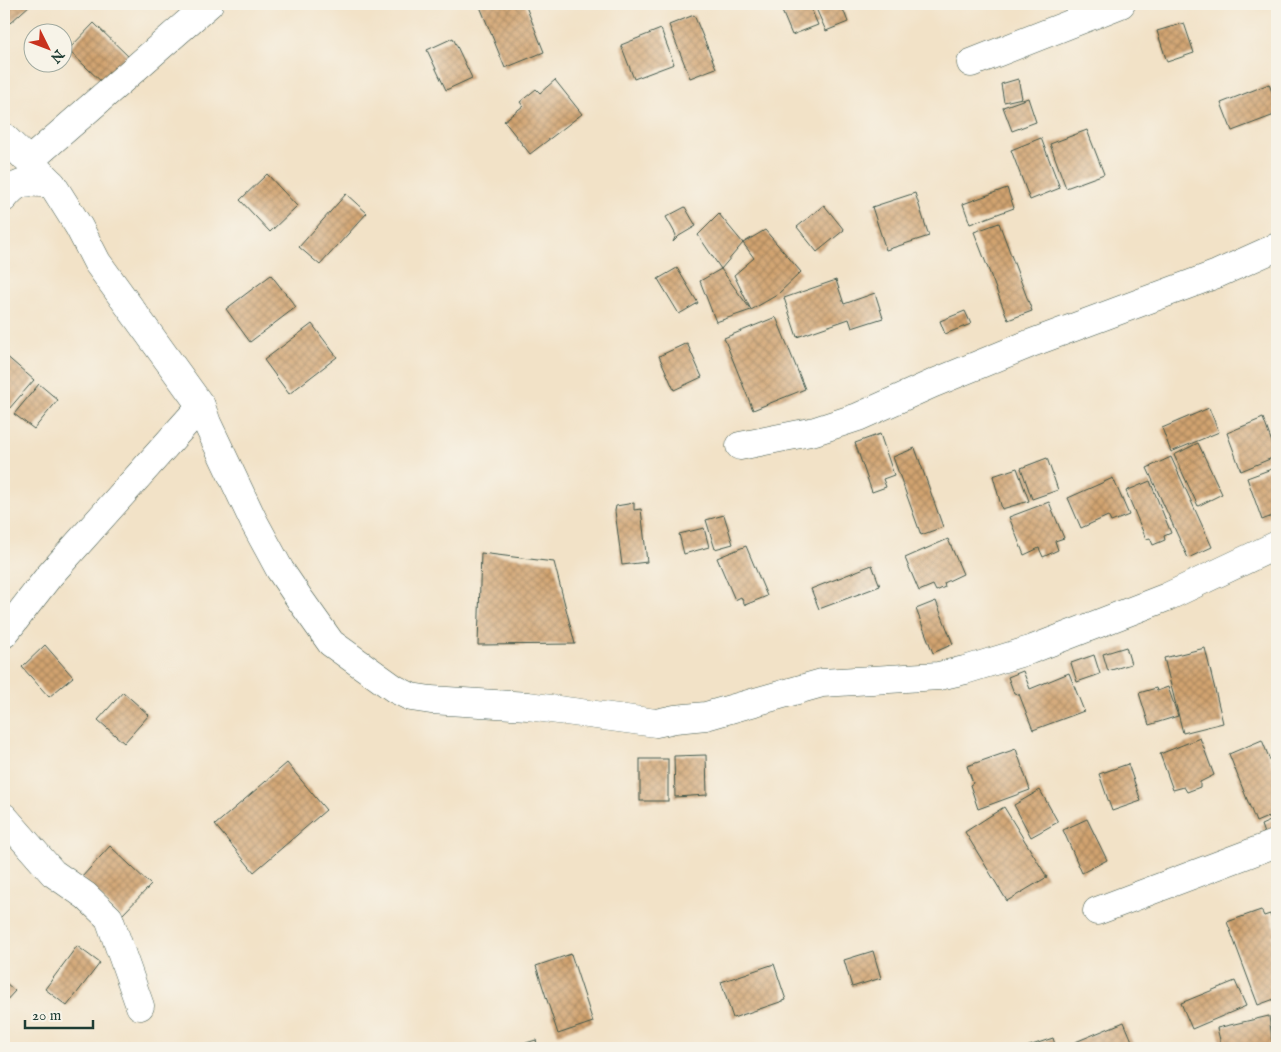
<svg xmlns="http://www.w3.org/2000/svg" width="1281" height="1052" font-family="'IM FELL English',serif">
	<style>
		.building { fill: url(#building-cross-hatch) }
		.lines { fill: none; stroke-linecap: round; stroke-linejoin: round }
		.street-casing { stroke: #3f564a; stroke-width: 29 }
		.street { stroke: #fff; stroke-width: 28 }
	</style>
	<defs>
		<pattern id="building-cross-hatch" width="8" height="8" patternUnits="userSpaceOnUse" patternTransform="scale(1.25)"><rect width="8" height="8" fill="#d1a370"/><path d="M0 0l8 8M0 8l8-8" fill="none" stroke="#a9865d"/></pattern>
	</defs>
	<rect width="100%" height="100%" fill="#f7f3e8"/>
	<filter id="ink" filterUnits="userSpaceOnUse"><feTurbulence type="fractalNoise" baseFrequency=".02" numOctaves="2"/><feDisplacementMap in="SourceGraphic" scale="10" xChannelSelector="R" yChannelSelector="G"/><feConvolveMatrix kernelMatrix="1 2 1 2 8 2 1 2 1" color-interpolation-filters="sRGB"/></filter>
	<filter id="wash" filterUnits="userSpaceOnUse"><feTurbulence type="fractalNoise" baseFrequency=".0096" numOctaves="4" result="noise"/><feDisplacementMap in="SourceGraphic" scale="20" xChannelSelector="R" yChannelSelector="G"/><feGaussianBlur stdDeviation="1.12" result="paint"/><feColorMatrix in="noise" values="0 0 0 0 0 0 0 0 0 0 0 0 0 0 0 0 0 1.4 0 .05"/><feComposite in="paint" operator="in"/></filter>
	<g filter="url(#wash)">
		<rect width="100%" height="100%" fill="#f2e2c7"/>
		<g id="blocks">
			<g class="building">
				<path d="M4,4H31L10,23L4,17Z"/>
				<path d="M479,4H525L544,52L505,68Z"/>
				<path d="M779,4H809L818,25L792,35Z"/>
				<path d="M814,4H841L848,22L826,31Z"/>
				<path d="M694,15L716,68L690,78L669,25Z"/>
				<path d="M94,23L131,59L105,85L68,50Z"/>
				<path d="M1184,23L1194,53L1167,62L1157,31Z"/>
				<path d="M661,29L674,64L634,79L621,45Z"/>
				<path d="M453,38L472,78L446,90L427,50Z"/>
				<path d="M1018,79L1022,98L1004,102L1001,84Z"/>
				<path d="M555,80L582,114L530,154L504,121L523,106L520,102L536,89L540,93Z"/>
				<path d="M1269,84L1277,106V114L1232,131L1221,103Z"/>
				<path d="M1028,98L1036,122L1012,131L1003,107Z"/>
				<path d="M1087,130L1104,174L1066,188L1050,144Z"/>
				<path d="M1041,138L1060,188L1030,200L1011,150Z"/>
				<path d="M267,174L297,206L270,232L240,200Z"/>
				<path d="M1007,188L1014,208L970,224L963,204Z"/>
				<path d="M915,193L929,236L886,250L872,207Z"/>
				<path d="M346,194L367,213L320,265L299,247Z"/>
				<path d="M824,205L844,230L817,252L797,227Z"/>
				<path d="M685,207L696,226L679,236L673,242L676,235L666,217Z"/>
				<path d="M719,214L743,243L721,269L698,235Z"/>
				<path d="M999,223L1032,311L1008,320L974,232Z"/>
				<path d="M765,230L801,272L777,295L751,310L716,322L700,281L721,269L751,310L734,275L754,258L743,243Z"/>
				<path d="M677,268L698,303L679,314L658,279Z"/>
				<path d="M271,275L296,307L250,342L226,309Z"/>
				<path d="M836,280L844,304L875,293L883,318L852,328L849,319L797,337L784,298Z"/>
				<path d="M965,311L971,324L945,334L940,321Z"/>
				<path d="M776,317L805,389L753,410L724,338Z"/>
				<path d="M312,324L337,357L289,394L264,360Z"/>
				<path d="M687,343L702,377L674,390L659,356Z"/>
				<path d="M4,354L34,380L9,409L4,405Z"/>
				<path d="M39,384L58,400L34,429L14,414Z"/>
				<path d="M1209,408L1219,432L1171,452L1162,428Z"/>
				<path d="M1263,418L1277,456L1241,471L1227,433Z"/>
				<path d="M880,434L894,475L883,479L886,487L872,492L855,443Z"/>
				<path d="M1198,443L1222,494L1198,506L1174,455Z"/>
				<path d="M915,448L943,527L921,535L893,457Z"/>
				<path d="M1171,457L1212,547L1188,558L1147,468Z"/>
				<path d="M1047,458L1058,490L1032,499L1021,468Z"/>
				<path d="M1277,467V514L1262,520L1247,478Z"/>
				<path d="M1017,468L1029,501L1002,509L993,476Z"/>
				<path d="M1113,478L1129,515L1111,522L1108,516L1081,528L1068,498Z"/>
				<path d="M1150,481L1171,533L1164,536L1165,540L1153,545L1150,538L1146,539L1126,491Z"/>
				<path d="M1049,502L1064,538L1055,541L1058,550L1043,557L1039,548L1024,555L1009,517Z"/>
				<path d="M634,503V510L641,509L647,562L622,565L615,511L616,506Z"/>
				<path d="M724,515L733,544L715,549L706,520Z"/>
				<path d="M704,528L709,547L684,554L679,534Z"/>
				<path d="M948,539L963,574L944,583L945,587L936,591L933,585L919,591L905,558Z"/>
				<path d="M746,546L767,596L745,605L741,597L735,600L717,558Z"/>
				<path d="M481,553L554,562L575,644L478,645Z"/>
				<path d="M872,565L880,586L819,609L811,589Z"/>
				<path d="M936,601L953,644L933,653L916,609Z"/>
				<path d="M45,645L73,677L49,697L22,667Z"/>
				<path d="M1126,647L1131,664L1108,671L1103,654Z"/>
				<path d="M1205,648L1223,723L1183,733L1164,658Z"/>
				<path d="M1094,655L1100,674L1077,682L1071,663Z"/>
				<path d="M1023,671L1030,689L1069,673L1084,711L1033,730L1019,694L1014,693L1008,677Z"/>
				<path d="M1168,687L1178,716L1149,725L1139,693L1156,688L1157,691Z"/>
				<path d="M123,692L149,715L124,743L98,720Z"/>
				<path d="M1200,738L1214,775L1200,782V787L1187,792L1184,787L1173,790L1160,754Z"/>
				<path d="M1262,740L1277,778V813L1256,822L1229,754Z"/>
				<path d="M1016,749L1030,790L978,809L970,785L973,783L967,766Z"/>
				<path d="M706,755L707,795L675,797L674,756Z"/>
				<rect x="640" y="759" width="28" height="42"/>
				<path d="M287,763L326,810L254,872L215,825Z"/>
				<path d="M1128,764L1141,801L1112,811L1099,774Z"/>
				<path d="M1040,790L1058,822L1031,837L1014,805Z"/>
				<path d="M1004,807L1047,877L1007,901L965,832Z"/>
				<path d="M1277,818V838L1267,842L1261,825Z"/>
				<path d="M1087,819L1107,860L1082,873L1063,830Z"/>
				<path d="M110,846L151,885L121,916L81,878Z"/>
				<path d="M1261,910L1264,916L1270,914L1277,934L1272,936L1277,951V998L1258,1005L1227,922Z"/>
				<path d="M77,946L100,963L67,1006L45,989Z"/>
				<path d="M873,951L881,978L852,987L844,960Z"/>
				<path d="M571,954L593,1022L558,1034L536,966Z"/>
				<path d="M774,964L786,1000L733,1018L721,982Z"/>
				<path d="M4,981L15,991L4,1003Z"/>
				<path d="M1235,981L1246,1006L1192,1029L1181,1003Z"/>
				<path d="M1269,1016L1273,1048H1222L1217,1028Z"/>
				<path d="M1124,1022L1135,1048H1075L1073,1043Z"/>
				<path d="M1053,1038L1056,1048H1023Z"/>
				<path d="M536,1040L538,1048H509Z"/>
			</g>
		</g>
	</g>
	<g filter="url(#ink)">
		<use href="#blocks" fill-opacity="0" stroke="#3f564a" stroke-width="1"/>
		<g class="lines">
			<defs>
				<g id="street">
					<path d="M971,63L1121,4"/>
					<path d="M4,137L52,184L79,227L97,262L201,406L207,423L254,522L280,570L299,598L331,643L395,689L411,697L431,700L528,706L656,723L675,719L706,716L822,683L939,676L965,670L1030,650L1167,597L1277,545"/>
					<path d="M29,161L209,4"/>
					<path d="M4,198C20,178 28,182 52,184"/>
					<path d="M740,446L815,431L858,417L934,383L1029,344L1217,274L1277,247"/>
					<path d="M4,634L49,576L201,406"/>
					<path d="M4,817L53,873L86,896L109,918L140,1006"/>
					<path d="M1097,911L1277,843"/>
				</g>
			</defs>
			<use href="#street" class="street-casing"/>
			<use href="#street" class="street"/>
		</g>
	</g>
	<rect width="1281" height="1052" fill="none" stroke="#f7f3e8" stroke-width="20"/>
	<g transform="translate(48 48) rotate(132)"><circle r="24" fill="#f7f3e8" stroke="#a1aaa0"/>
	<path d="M0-4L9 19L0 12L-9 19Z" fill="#c8321e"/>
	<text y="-8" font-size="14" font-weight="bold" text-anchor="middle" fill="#1f3d34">N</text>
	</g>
	<path d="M25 1020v8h68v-8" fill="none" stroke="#1f3d34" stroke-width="2.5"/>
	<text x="32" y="1020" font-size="15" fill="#1f3d34" stroke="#f7f3e8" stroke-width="4" paint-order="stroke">20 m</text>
</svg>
